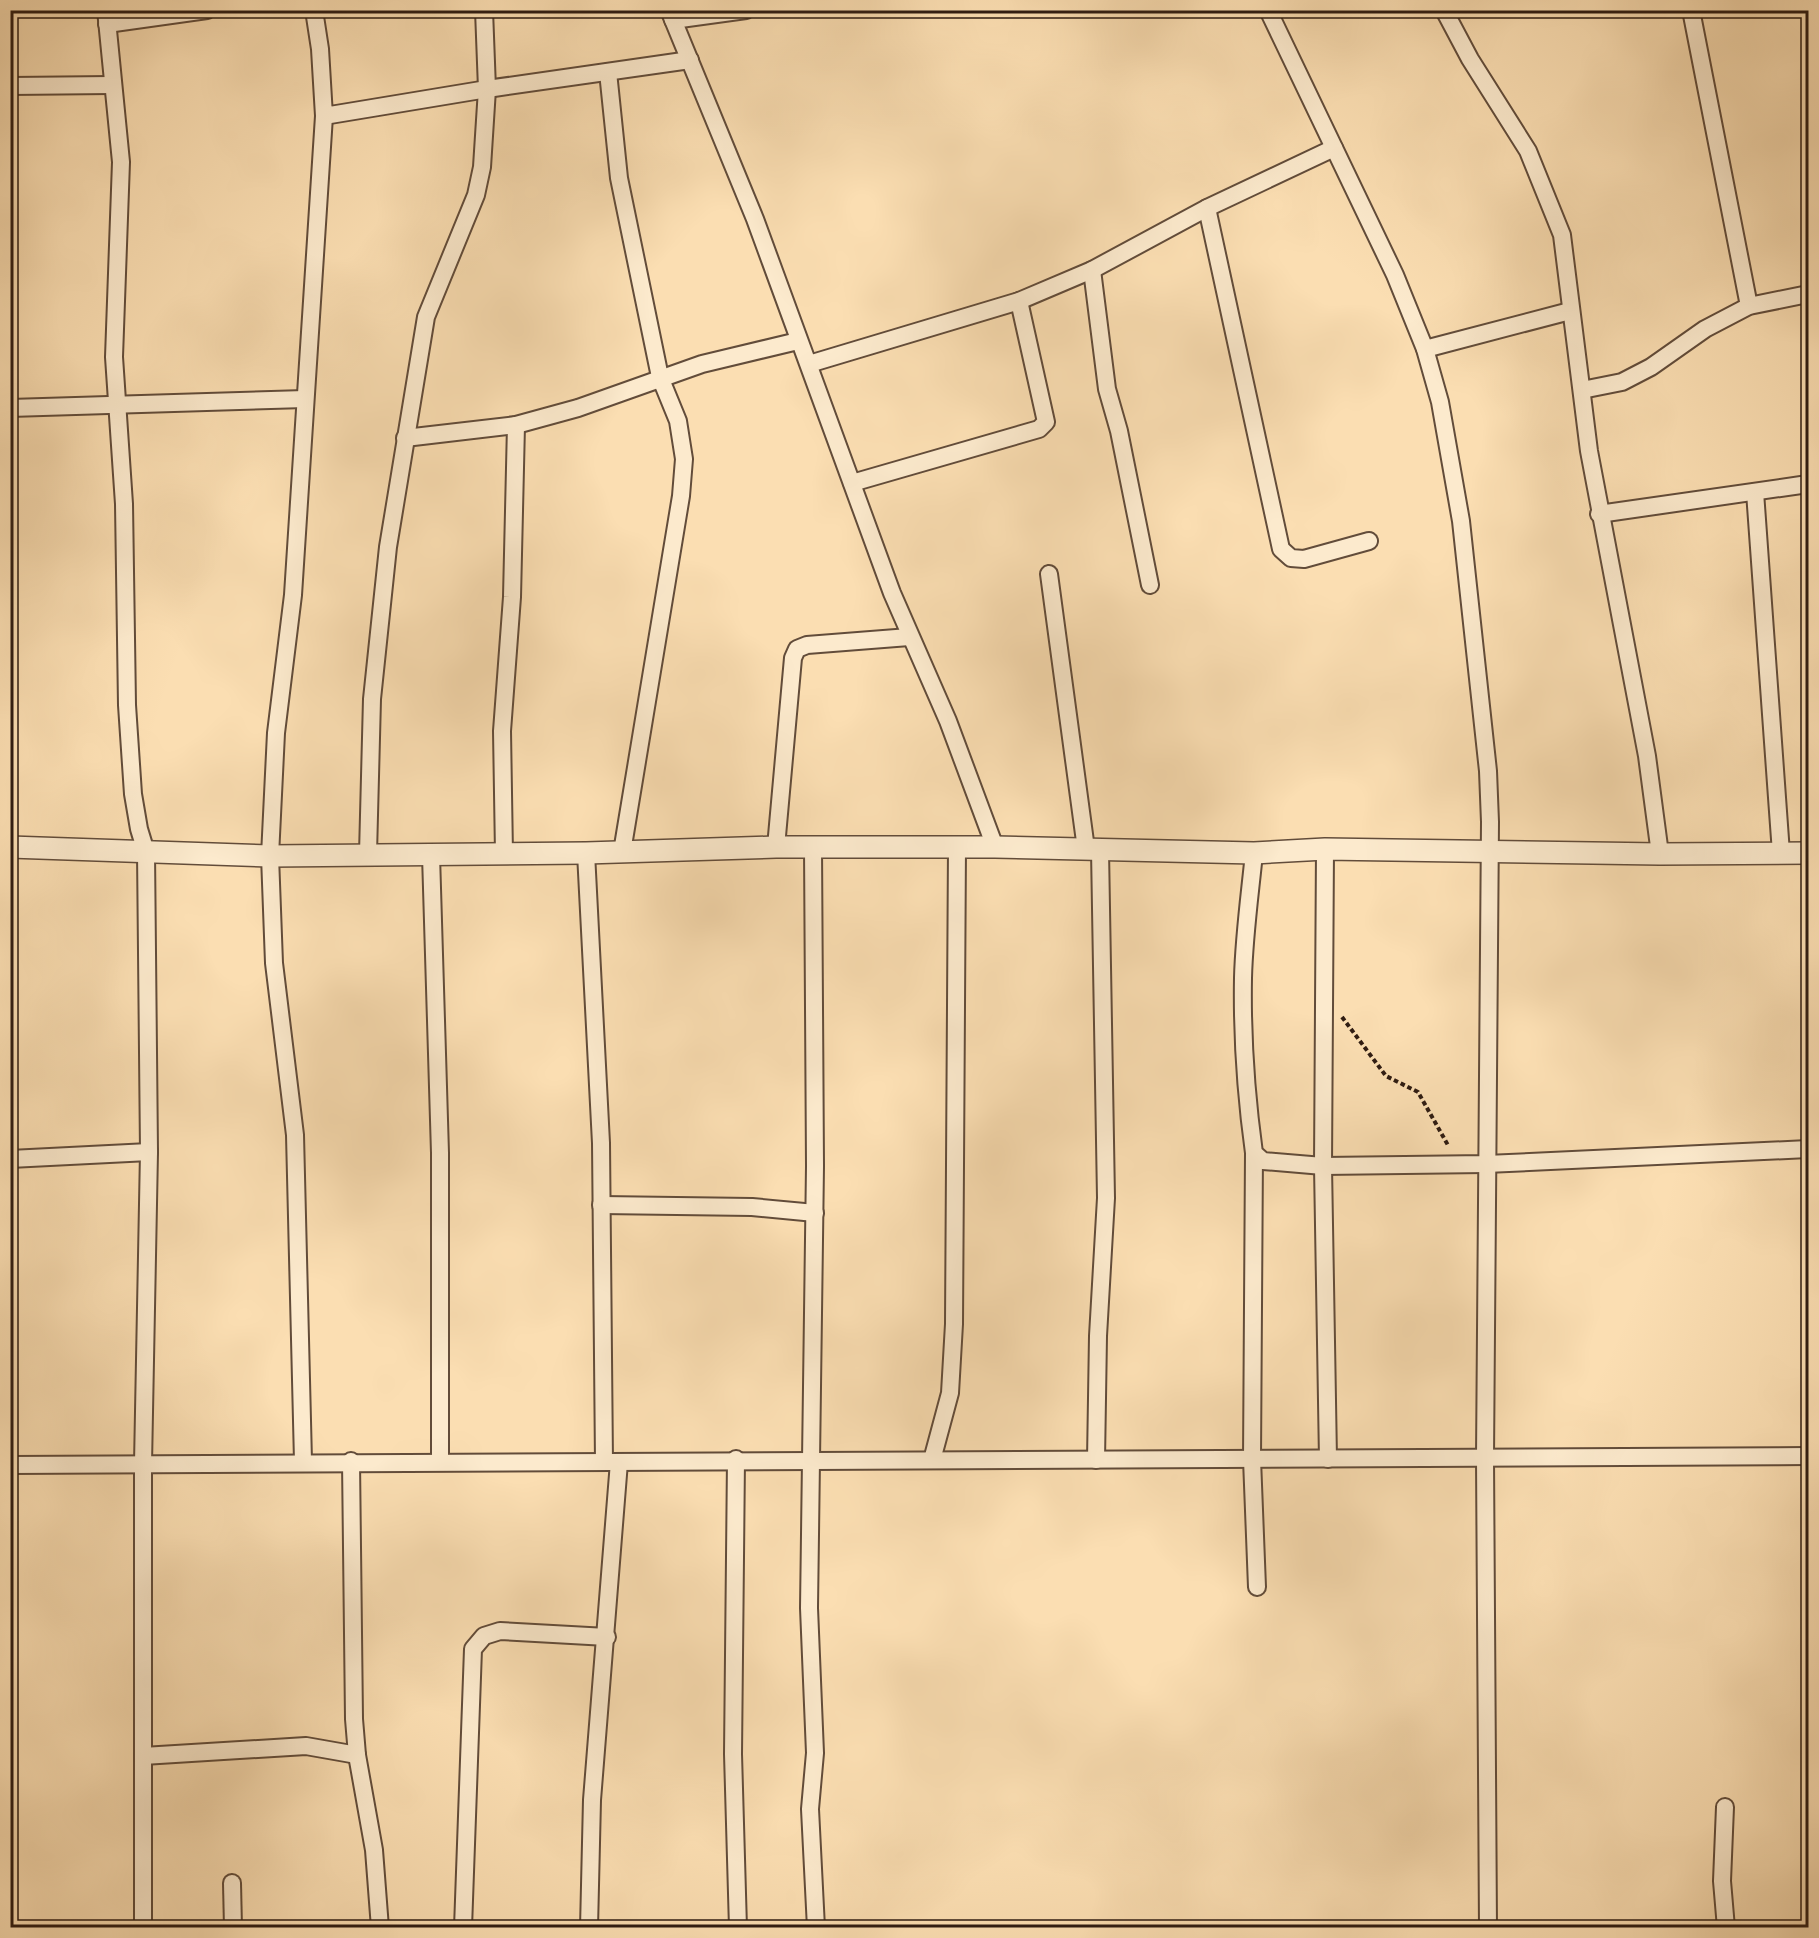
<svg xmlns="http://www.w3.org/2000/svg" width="1819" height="1938" font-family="'Sorts Mill Goudy',serif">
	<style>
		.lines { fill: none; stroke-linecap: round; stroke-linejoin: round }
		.minor-casing { stroke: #624c3a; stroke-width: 20 }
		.tertiary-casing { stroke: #624c3a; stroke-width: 24 }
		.path { stroke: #2f1c12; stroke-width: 4; stroke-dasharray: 4.5 3; stroke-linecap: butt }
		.minor { stroke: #fceacd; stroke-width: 16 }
		.tertiary { stroke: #fceacd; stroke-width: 21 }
	</style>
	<rect width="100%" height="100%" fill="#fbdeb2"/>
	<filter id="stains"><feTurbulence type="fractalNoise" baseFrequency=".00333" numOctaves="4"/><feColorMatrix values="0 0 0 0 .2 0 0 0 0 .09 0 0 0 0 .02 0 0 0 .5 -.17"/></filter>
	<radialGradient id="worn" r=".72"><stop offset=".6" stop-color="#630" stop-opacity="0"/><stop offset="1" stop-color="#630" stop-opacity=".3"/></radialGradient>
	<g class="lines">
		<defs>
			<g id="minor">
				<path d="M106,10L121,162L114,357L124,504L127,705L133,794L139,829L146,852L149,1152L143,1464V1928"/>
				<path d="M314,10L320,49L324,116L487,89L690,60"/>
				<path d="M669,10L755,219L892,593L948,721L995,847"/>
				<path d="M1268,10L1395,275L1425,349L1440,402L1461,521L1488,771L1490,822L1485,1458L1488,1928"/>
				<path d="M1444,10L1470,59L1528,151L1562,235L1589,451L1647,756L1660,854"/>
				<path d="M1691,10L1749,306"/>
				<path d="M673,20L746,10"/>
				<path d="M107,24L207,10"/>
				<path d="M608,72L619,178L660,377L678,421L684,459L681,496L622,852"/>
				<path d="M10,86L112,85"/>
				<path d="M1207,208L1281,549L1291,558L1304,559L1369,541"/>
				<path d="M1092,270L1107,389L1119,431L1150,585"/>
				<path d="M1425,349L1570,311"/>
				<path d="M809,364L1019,301L1092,270L1207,208L1334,148"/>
				<path d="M1582,390L1622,382L1651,367L1705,329L1749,306L1808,294"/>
				<path d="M10,408L305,399"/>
				<path d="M405,438L516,425L578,408L702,364L798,341"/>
				<path d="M852,483L1039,429L1046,422L1019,301"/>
				<path d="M1755,492L1781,853"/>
				<path d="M1599,514L1808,484"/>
				<path d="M1049,574L1086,849"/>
				<path d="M776,847L793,658L797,649L807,645L909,637"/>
				<path d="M813,847L815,1166L809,1608L815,1753L810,1809L816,1928"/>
				<path d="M1325,849L1323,1166L1328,1459"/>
				<path d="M586,853L601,1143L604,1462"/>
				<path d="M1254,853C1250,894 1244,936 1243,978C1242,1036 1246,1095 1254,1153L1263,1161L1323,1166L1486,1164L1808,1149"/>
				<path d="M368,854L372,699L388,547L426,317L476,195L482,167L487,89L484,10"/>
				<path d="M504,854L502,731L512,597L516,425"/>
				<path d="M431,855L440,1153V1461"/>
				<path d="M1254,1153L1252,1459L1257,1587"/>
				<path d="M10,1159L149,1152"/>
				<path d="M601,1205L752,1207L815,1213"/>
				<path d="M736,1459L733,1754L738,1928"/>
				<path d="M932,1460L950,1393L954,1324L957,847"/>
				<path d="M1096,1460L1098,1336L1106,1198L1100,850"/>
				<path d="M303,1461L295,1135L274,963L270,856L276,733L293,595L324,116"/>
				<path d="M351,1461L354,1719L357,1755L374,1850L380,1928"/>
				<path d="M10,1465C610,1458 1209,1459 1808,1456"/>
				<path d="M143,1756L306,1746L357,1755"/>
				<path d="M1725,1807L1722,1881L1726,1928"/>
				<path d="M232,1883L233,1928"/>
				<path d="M463,1928L473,1649L484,1636L500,1631L607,1637"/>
				<path d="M589,1928L592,1800L619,1462"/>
			</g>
			<path id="tertiary" d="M10,847L270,856L586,853L776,847H995L1254,853L1325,849L1660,854L1808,853"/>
		</defs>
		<use href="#minor" class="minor-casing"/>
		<use href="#tertiary" class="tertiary-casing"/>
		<path class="path" d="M1342,1017L1386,1076L1418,1092L1449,1147"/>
		<use href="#minor" class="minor"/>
		<use href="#tertiary" class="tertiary"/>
	</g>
	<rect width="1819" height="1938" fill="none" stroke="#fbdeb2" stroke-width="36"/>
	<rect x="12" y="12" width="1795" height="1914" fill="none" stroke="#2f1c12" stroke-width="3"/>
	<rect x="18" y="18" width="1783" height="1902" fill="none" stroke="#2f1c12" stroke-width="1.5"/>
	<rect width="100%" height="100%" filter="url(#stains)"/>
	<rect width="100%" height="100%" fill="url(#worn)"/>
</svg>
